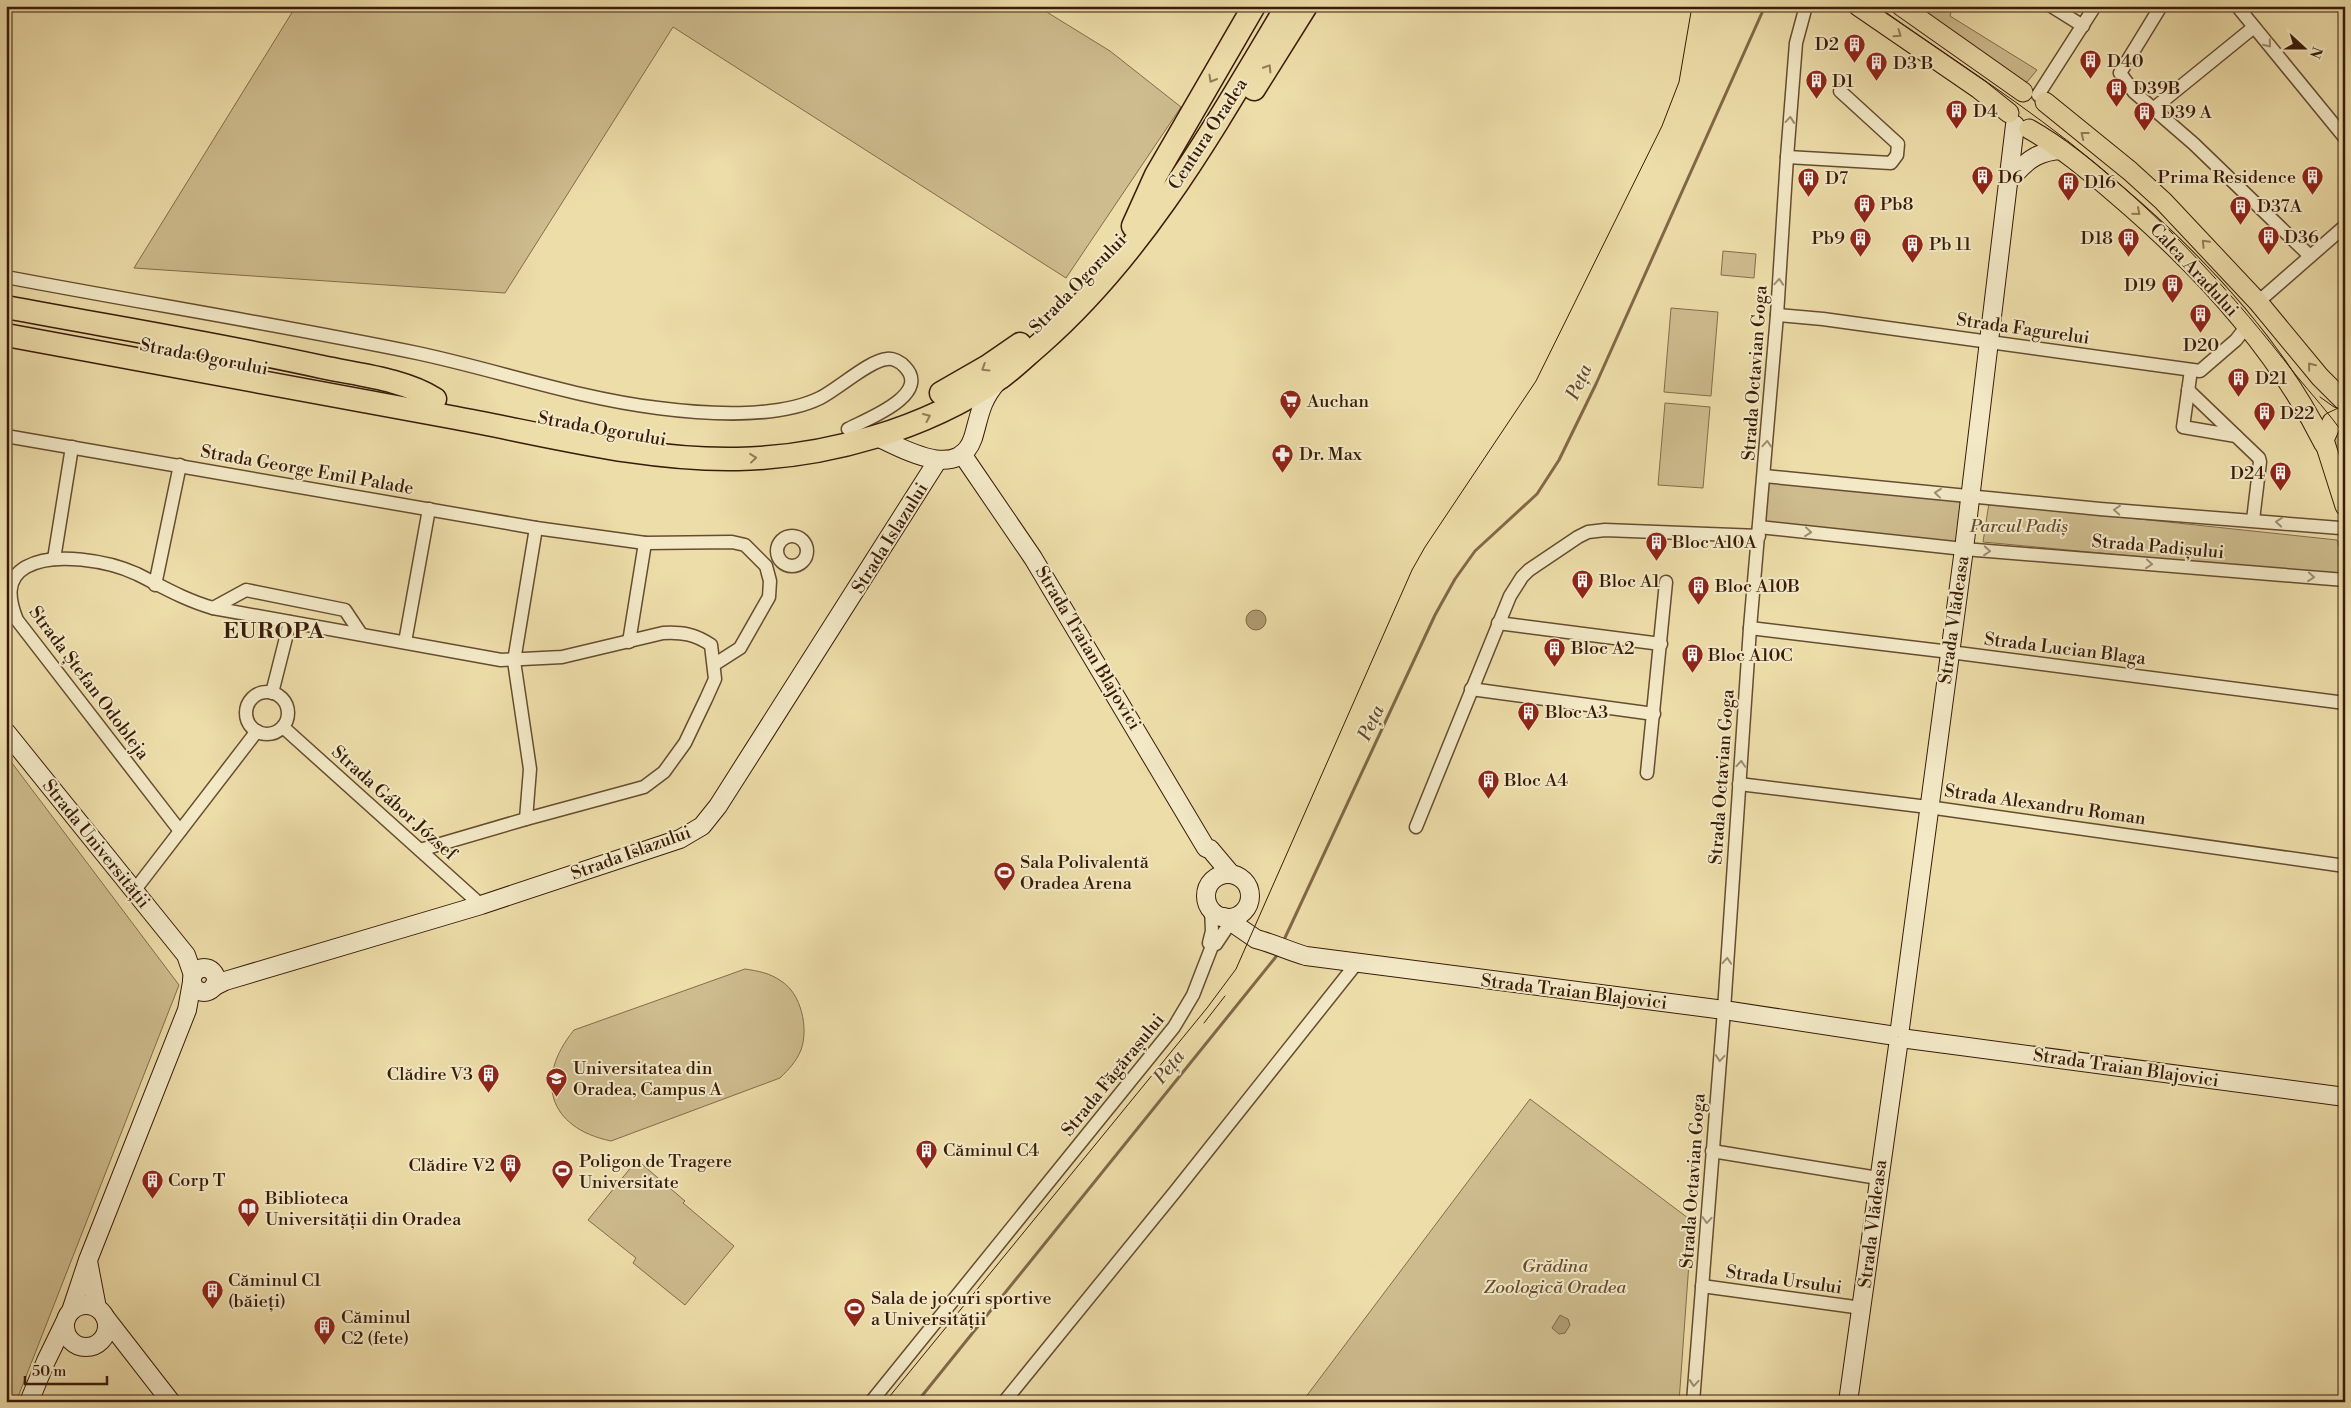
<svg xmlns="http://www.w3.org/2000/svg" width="2351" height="1408" font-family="'Libre Bodoni',serif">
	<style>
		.green { fill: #cebc8e; stroke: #846c4b }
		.water { fill: #b09b72; stroke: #806848 }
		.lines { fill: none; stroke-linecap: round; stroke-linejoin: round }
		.stream { stroke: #806848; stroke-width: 3 }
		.street-casing { stroke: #664c30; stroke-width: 15 }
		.secondary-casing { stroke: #391b08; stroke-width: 20 }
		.primary-casing { stroke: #391b08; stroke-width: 21 }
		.highway-casing { stroke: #391b08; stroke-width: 25 }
		.street { stroke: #f3e9c7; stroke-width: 12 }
		.secondary { stroke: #f3e9c7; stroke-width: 18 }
		.primary { stroke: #eddda9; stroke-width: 19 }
		.highway { stroke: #eddda9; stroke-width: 22 }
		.tram { stroke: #391b08; stroke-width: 1 }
		.oneway { stroke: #937c58 }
		.oneway2 { stroke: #9f8c71 }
		.labels { text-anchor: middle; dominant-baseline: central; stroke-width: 4; stroke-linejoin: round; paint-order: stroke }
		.poi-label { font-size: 18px; fill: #391b08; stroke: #f3e9c7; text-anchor: start }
		.street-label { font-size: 18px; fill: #391b08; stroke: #f3e9c7 }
		.park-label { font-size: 18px; font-style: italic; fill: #664b30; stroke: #f3e9c7 }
		.water-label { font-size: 19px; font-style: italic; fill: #63482d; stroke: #f3e9c7 }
		.district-label { font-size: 22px; font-weight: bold; letter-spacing: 1px; fill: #391b08; stroke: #f3e9c7 }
	</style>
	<rect width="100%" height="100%" fill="#eddda9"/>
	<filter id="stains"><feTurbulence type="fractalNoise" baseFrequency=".004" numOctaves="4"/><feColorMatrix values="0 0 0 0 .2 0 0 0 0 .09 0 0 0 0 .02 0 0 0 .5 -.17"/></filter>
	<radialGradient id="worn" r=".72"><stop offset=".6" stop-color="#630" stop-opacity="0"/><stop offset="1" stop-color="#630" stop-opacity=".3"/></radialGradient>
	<g class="green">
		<path d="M296,6H1037L1110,51L1181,107L1066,278L673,27L505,293L134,268Z"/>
		<path d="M1899,6H1953L1950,16L2037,70L2027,82L2012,80Z"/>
		<path d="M1723,251L1756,254L1754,278L1721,275Z"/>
		<path d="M1671,308L1718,312L1711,396L1664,392Z"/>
		<path d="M1665,403L1710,407L1703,488L1658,485Z"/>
		<path d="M2345,425V474L2333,442L2338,429Z"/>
		<path d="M1764,476L1970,496L1964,549L1759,527Z"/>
		<path d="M1989,503L2337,540L2345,564V576L1983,542Z"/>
		<path d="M6,755L179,985L16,1402H6Z"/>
		<path d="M745,969C758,971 770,973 781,981C801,993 809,1028 801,1050C796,1062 789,1069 780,1078L611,1141C548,1128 534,1079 574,1030Z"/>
		<path d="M1530,1099L1692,1221L1679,1402H1302Z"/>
		<path d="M637,1160L685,1201L683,1203L734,1246L685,1305L633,1263L636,1258L588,1220Z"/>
	</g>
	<g class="water">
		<circle cx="1256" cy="620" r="10"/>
		<path d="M1560,1315L1568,1319L1570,1325L1565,1333L1559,1334L1552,1328Z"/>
	</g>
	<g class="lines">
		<g class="stream">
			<path d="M1283,942L1435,615L1455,579L1475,551L1537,494L1559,460L1596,384L1765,6"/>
			<path d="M917,1402L1279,953"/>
		</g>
		<defs>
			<g id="street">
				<path d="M2051,6L2083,26"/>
				<path d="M2161,6L2120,73L2134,92L2194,144L2310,256"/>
				<path d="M2237,6L2345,138"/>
				<path d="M2038,95L2095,6"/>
				<path d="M2153,109L2254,27"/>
				<path d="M1787,157L1891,163L1897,155L1898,144L1840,91"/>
				<path d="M6,277C143,303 281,325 417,353C497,370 576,398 658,408C704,414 777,419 820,398C838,389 870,360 887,359C893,358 901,362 905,367C932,395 865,420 848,429"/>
				<path d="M2258,302L2345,226"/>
				<path d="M1777,315L1823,319L2200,371L2236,340L2246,327"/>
				<path d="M2191,370L2183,427L2236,436L2259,458L2260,462L2253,520"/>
				<path d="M2188,390L2236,436"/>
				<path d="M6,436L536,528L645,543L732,542L745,545L766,566L770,581L769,597L740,648L715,664"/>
				<path d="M1764,476L2100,509L2340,528L2345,526"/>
				<path d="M1759,527L1964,549L2345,580"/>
				<circle cx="792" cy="551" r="15"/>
				<path d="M54,559L72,447"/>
				<path d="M155,585L180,465"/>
				<path d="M213,608L246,590L345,610L361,634"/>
				<path d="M1498,623L1661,644"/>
				<path d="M1750,628L1950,652L2345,703"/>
				<path d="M405,642L429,509"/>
				<path d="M629,642L645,543"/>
				<path d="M1471,689L1654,714"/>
				<circle cx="267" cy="713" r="21"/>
				<path d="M272,693L290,622"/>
				<path d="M283,727L481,905"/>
				<path d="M1647,773L1666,582"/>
				<path d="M1739,784L1928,807L2345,866"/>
				<path d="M526,819L530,769L514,661L536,528"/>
				<path d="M1416,827L1510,596L1522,577L1529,570L1578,537L1588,532L1605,530L1759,536"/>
				<path d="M180,831L17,620C9,600 5,579 26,567C54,551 109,561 137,574C163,587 185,600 213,608L501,660L562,657L663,633C682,632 695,634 711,645L715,679L706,699L685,743L664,772L644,787L526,819L420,850"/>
				<path d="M134,891L257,731"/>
				<path d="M1211,908L1212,931L1209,943L1212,946"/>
				<path d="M1712,1151L1878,1178"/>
				<path d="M1702,1286L1862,1308"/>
				<path d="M871,1402L1174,1027L1193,995L1212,946L1216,944L1234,917"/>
				<path d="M1004,1402L1174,1193L1356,964"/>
				<path d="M1693,1402L1724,1010L1750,628L1777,315L1787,157L1796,43L1806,6"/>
			</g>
			<g id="secondary">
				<path d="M2015,174C2029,158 2041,151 2062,150"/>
				<path d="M875,436C902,448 958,482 973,438C980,415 980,402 997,382"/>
				<path d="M962,454L1033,558L1206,848L1210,849L1231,874"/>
				<path d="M6,732L186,955L193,975"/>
				<circle cx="1228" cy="896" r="22"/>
				<path d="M1224,917L1256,939C1272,943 1289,951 1306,956L1724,1010L1889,1035"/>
				<circle cx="204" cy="980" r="12"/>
				<path d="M213,987L225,981L481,905L680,839L702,826L718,806L938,460"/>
				<path d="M1900,1028L1964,549L2015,125"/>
				<path d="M1908,1039L2345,1097"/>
				<path d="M88,1261L97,1308"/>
				<circle cx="86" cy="1326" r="21"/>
				<path d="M71,1311L88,1260L187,1010L192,982"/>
				<path d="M105,1317L171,1402"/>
				<path d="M29,1402L46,1361L65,1322"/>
				<path d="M1848,1402L1898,1046"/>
			</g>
			<g id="primary">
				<path d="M1858,6L1979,89L2009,113"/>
				<path d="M1901,6L2023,92"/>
				<path d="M2045,102L2130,171L2163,201L2258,302L2320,377L2345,402"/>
				<path d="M2029,129C2061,147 2089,171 2117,195C2198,264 2276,348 2324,444"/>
				<path d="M2345,416L2332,422L2324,440L2345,506"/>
			</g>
			<g id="highway">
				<path d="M1254,89L1306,6"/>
				<path d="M1133,226L1156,175L1254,6"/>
				<path d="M6,307C112,327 218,344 322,367C359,375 403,379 435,399"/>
				<path d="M6,335C156,363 306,391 456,418C548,435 644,461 738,459C828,457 925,429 1000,378C1014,368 1027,355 1040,344C1146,251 1215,126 1287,6"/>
				<path d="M941,393L988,366L1020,344"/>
			</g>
		</defs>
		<use href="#street" class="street-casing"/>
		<use href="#secondary" class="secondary-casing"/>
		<use href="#primary" class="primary-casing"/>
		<use href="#highway" class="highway-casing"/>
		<use href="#street" class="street"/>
		<use href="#secondary" class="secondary"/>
		<use href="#primary" class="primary"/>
		<use href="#highway" class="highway"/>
		<g class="tram">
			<path d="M1877,6C1950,58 2027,106 2095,163C2172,227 2234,295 2295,374C2312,395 2330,414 2345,436"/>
			<path d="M2320,397L2334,407L2345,410"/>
			<path d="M1204,1023L1225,996"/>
			<path d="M885,1402L1207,1008L1236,969L1412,570L1425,547L1536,381L1662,126L1679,82L1692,6"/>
		</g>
	</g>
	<defs><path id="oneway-chevron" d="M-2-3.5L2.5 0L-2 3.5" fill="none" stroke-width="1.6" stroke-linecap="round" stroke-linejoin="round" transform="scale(1.25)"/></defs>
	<g class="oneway">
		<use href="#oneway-chevron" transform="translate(1898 34) rotate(35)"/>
		<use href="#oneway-chevron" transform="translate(1268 68) rotate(-58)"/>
		<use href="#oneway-chevron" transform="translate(1212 79) rotate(120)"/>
		<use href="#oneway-chevron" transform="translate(2084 135) rotate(-142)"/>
		<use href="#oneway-chevron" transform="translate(2137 212) rotate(41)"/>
		<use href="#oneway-chevron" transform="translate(2205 243) rotate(-134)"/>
		<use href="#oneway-chevron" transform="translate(2311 366) rotate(-129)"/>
		<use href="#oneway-chevron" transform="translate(985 368) rotate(148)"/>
		<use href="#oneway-chevron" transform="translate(927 417) rotate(-24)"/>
		<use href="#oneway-chevron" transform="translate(753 458) rotate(-6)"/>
	</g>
	<g class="oneway2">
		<use href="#oneway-chevron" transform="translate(2268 44) rotate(51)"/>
		<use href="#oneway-chevron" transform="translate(1790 120) rotate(-85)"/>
		<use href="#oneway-chevron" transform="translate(1779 282) rotate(-86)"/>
		<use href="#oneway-chevron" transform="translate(1767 444) rotate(-86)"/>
		<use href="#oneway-chevron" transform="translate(1938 493) rotate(-174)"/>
		<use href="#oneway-chevron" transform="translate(2117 510) rotate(-176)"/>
		<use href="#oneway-chevron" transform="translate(2279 522) rotate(-175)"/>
		<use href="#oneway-chevron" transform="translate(1808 532) rotate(6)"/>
		<use href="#oneway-chevron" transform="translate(1987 551) rotate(5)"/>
		<use href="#oneway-chevron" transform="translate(2149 564) rotate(5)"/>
		<use href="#oneway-chevron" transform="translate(2311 577) rotate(5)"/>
		<use href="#oneway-chevron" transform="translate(1741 764) rotate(-86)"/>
		<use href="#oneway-chevron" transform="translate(1727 961) rotate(-86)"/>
		<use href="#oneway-chevron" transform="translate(1720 1058) rotate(95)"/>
		<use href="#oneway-chevron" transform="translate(1707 1220) rotate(94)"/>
		<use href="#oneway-chevron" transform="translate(1694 1383) rotate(95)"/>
	</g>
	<defs>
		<symbol id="building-pin" viewBox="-11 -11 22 30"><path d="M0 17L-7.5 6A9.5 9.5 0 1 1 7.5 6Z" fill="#8f2418" stroke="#f3e9c7"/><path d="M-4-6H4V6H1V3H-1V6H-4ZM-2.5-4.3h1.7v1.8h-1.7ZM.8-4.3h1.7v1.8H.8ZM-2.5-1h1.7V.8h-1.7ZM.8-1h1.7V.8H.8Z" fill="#fff"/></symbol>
		<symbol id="supermarket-pin" viewBox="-11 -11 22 30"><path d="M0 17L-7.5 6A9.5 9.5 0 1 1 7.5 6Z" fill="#8f2418" stroke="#f3e9c7"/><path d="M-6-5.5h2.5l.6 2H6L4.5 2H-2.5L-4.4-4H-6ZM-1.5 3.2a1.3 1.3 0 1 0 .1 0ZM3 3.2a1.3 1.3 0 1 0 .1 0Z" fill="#fff"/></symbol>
		<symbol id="pharmacy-pin" viewBox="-11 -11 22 30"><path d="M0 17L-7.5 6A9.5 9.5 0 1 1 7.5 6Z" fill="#8f2418" stroke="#f3e9c7"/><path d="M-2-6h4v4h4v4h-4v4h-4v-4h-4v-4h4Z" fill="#fff"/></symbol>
		<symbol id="stadium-pin" viewBox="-11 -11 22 30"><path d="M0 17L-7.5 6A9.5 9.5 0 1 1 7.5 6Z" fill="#8f2418" stroke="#f3e9c7"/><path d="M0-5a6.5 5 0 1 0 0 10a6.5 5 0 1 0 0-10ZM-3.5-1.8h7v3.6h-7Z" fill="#fff"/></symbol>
		<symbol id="university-pin" viewBox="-11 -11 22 30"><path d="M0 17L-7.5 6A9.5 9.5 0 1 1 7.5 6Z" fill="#8f2418" stroke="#f3e9c7"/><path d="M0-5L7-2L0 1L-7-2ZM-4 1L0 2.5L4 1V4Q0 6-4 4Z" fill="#fff"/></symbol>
		<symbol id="library-pin" viewBox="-11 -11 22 30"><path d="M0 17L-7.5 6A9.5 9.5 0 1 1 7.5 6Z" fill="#8f2418" stroke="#f3e9c7"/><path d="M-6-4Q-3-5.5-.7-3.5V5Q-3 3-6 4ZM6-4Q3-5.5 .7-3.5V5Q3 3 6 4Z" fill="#fff"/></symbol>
	</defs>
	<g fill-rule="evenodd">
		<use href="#building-pin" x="1842" y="32" width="25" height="34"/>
		<use href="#building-pin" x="2078" y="48" width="25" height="34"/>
		<use href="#building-pin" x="1864" y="50" width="25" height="34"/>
		<use href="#building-pin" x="1804" y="68" width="25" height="34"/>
		<use href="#building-pin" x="2104" y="76" width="25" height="34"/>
		<use href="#building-pin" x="1944" y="98" width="25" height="34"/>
		<use href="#building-pin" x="2132" y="100" width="25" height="34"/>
		<use href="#building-pin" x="1970" y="164" width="25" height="34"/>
		<use href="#building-pin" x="2300" y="164" width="25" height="34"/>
		<use href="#building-pin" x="1796" y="166" width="25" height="34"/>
		<use href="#building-pin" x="2056" y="170" width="25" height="34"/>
		<use href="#building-pin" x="1852" y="192" width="25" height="34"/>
		<use href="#building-pin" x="2228" y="194" width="25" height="34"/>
		<use href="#building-pin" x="2256" y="224" width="25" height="34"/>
		<use href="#building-pin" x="1848" y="226" width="25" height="34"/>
		<use href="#building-pin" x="2116" y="226" width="25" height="34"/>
		<use href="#building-pin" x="1900" y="232" width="25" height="34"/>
		<use href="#building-pin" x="2160" y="272" width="25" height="34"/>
		<use href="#building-pin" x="2188" y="302" width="25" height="34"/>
		<use href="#building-pin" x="2226" y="366" width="25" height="34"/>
		<use href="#supermarket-pin" x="1278" y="388" width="25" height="34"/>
		<use href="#building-pin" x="2252" y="400" width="25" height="34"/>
		<use href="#pharmacy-pin" x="1270" y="442" width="25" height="34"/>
		<use href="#building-pin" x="2268" y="460" width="25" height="34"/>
		<use href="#building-pin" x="1644" y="530" width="25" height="34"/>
		<use href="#building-pin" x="1570" y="568" width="25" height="34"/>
		<use href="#building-pin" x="1686" y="574" width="25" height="34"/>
		<use href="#building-pin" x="1542" y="636" width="25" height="34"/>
		<use href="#building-pin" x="1680" y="642" width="25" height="34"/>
		<use href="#building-pin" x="1516" y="700" width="25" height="34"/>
		<use href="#building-pin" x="1476" y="768" width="25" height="34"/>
		<use href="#stadium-pin" x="992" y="860" width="25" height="34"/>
		<use href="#building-pin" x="476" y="1062" width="25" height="34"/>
		<use href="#university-pin" x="544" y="1066" width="25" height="34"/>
		<use href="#building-pin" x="914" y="1138" width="25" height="34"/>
		<use href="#building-pin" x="498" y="1152" width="25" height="34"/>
		<use href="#stadium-pin" x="550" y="1158" width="25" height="34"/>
		<use href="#building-pin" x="140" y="1168" width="25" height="34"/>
		<use href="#library-pin" x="236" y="1196" width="25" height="34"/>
		<use href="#building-pin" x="200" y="1278" width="25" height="34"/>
		<use href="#stadium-pin" x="842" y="1296" width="25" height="34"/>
		<use href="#building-pin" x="312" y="1314" width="25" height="34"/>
	</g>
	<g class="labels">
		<g class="poi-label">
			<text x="1839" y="44" text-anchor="end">D2</text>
			<text x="2107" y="61">D40</text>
			<text x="1893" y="63">D3 B</text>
			<text x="1832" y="81">D1</text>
			<text x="2133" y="88">D39B</text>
			<text x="1973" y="111">D4</text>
			<text x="2161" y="112">D39 A</text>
			<text x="1998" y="177">D6</text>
			<text x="2296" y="177" text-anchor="end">Prima Residence</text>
			<text x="1825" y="178">D7</text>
			<text x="2084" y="182">D16</text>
			<text x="1880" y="204">Pb8</text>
			<text x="2257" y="206">D37A</text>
			<text x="2284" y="237">D36</text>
			<text x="1845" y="238" text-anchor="end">Pb9</text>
			<text x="2113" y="238" text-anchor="end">D18</text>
			<text x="1929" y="244">Pb 11</text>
			<text x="2156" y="285" text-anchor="end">D19</text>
			<text x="2201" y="345" text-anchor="middle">D20</text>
			<text x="2255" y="378">D21</text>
			<text x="1307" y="401">Auchan</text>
			<text x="2280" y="413">D22</text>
			<text x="1299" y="454">Dr. Max</text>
			<text x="2265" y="473" text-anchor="end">D24</text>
			<text x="1672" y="542">Bloc A10A</text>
			<text x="1599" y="581">Bloc A1</text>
			<text x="1715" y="586">Bloc A10B</text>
			<text x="1571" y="648">Bloc A2</text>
			<text x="1708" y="655">Bloc A10C</text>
			<text x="1545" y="712">Bloc A3</text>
			<text x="1504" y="780">Bloc A4</text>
			<text x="1020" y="862">Sala Polivalentă<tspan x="1020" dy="21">Oradea Arena</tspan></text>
			<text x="573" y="1068">Universitatea din<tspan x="573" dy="21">Oradea, Campus A</tspan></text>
			<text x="473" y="1074" text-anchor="end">Clădire V3</text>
			<text x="943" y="1150">Căminul C4</text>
			<text x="579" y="1161">Poligon de Tragere<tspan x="579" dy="21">Universitate</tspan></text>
			<text x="495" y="1165" text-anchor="end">Clădire V2</text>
			<text x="168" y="1180">Corp T</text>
			<text x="265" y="1198">Biblioteca<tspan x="265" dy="21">Universității din Oradea</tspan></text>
			<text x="228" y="1280">Căminul C1<tspan x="228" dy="21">(băieți)</tspan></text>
			<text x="871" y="1298">Sala de jocuri sportive<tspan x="871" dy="21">a Universității</tspan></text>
			<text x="341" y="1317">Căminul<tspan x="341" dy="21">C2 (fete)</tspan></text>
		</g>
		<g class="street-label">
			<text transform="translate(1208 134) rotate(-57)">Centura Oradea</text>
			<text transform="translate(2194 270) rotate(47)">Calea Aradului</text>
			<text transform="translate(1078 284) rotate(-46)">Strada Ogorului</text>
			<text transform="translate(2023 329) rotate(8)">Strada Fagurelui</text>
			<text transform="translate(204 357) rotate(11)">Strada Ogorului</text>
			<text transform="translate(1755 373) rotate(-86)">Strada Octavian Goga</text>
			<text transform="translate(602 429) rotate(10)">Strada Ogorului</text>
			<text transform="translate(307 470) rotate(10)">Strada George Emil Palade</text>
			<text transform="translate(890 538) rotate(-58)">Strada Islazului</text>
			<text transform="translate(2158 547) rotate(5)">Strada Padișului</text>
			<text transform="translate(1954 620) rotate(-82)">Strada Vlădeasa</text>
			<text transform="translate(1088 648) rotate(59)">Strada Traian Blajovici</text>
			<text transform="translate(2065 649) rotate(7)">Strada Lucian Blaga</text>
			<text transform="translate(89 683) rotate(53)">Strada Ștefan Odobleja</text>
			<text transform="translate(1722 777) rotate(-86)">Strada Octavian Goga</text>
			<text transform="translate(394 803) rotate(42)">Strada Gábor József</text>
			<text transform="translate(2045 805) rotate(8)">Strada Alexandru Roman</text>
			<text transform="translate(96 844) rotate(51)">Strada Universității</text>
			<text transform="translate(631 853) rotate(-20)">Strada Islazului</text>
			<text transform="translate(1574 992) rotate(7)">Strada Traian Blajovici</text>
			<text transform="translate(2126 1068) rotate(8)">Strada Traian Blajovici</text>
			<text transform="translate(1113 1075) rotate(-51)">Strada Făgărașului</text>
			<text transform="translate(1693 1181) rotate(-86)">Strada Octavian Goga</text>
			<text transform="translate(1873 1224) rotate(-83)">Strada Vlădeasa</text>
			<text transform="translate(1784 1280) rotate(8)">Strada Ursului</text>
		</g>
		<g class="park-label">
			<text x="2019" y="526">Parcul Padiș</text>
			<text x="1555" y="1266">Grădina<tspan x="1555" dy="21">Zoologică Oradea</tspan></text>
		</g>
		<g class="water-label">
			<text transform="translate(1579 382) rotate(-66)">Peța</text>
			<text transform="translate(1371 723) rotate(-65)">Peța</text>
			<text transform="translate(1169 1067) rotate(-51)">Peța</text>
		</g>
		<g class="district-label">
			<text x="274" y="631">EUROPA</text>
		</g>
	</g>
	<rect width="2351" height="1408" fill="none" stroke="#eddda9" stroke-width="25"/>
	<rect x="8" y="8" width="2336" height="1393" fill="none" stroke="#391b08" stroke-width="2.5"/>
	<rect x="12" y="12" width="2326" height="1383" fill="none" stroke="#391b08"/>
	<g transform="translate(2304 48) rotate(111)" stroke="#f3e9c7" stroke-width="4" paint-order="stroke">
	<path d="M0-4L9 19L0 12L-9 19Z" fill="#391b08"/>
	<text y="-8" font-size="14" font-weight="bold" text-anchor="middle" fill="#391b08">N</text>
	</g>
	<path d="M25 1376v8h82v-8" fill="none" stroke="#391b08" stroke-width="2.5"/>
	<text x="32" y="1376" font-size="15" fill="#391b08" stroke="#f3e9c7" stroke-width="4" paint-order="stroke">50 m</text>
	<rect width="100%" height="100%" filter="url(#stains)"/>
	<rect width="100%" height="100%" fill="url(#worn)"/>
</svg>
